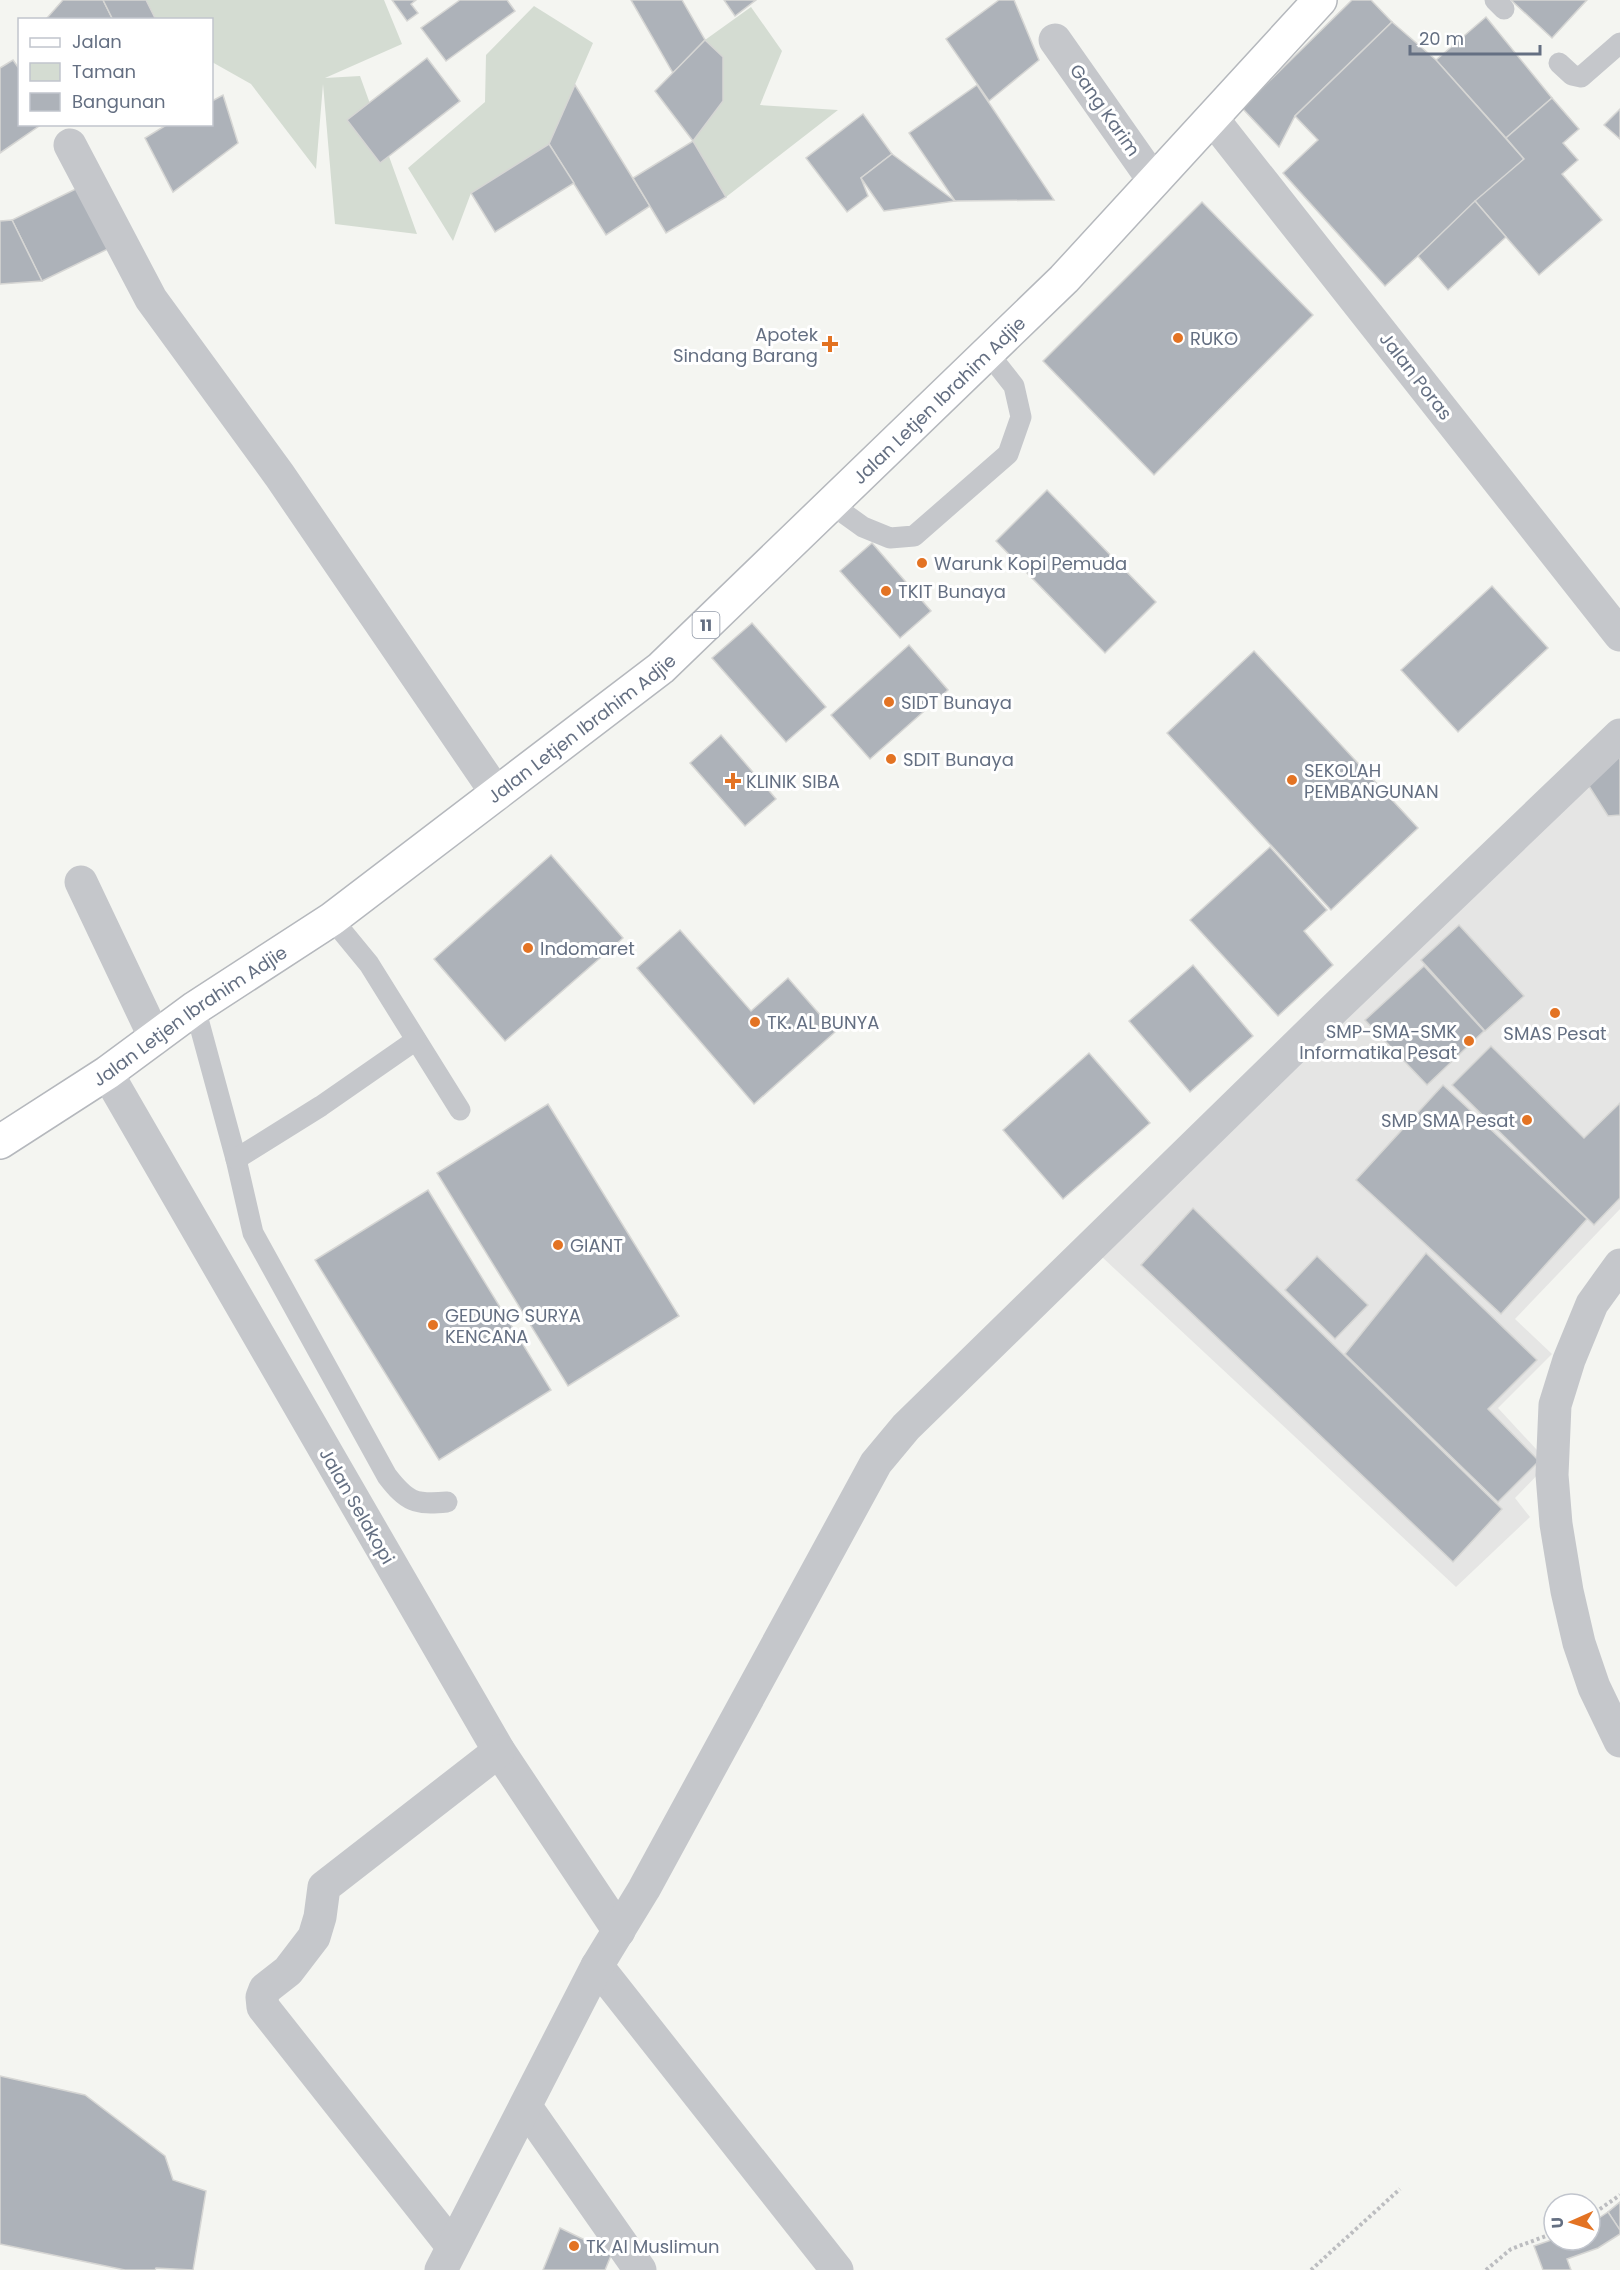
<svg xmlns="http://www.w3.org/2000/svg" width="1620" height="2270" font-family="Poppins,sans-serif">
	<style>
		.built { fill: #e5e5e4 }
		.green { fill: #d4dcd2 }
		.building { fill: #adb2b9; stroke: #d6d6d4; stroke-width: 1.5 }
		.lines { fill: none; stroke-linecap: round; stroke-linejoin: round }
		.primary-casing { stroke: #b5b8bd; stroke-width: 36 }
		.path { stroke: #bcbdc0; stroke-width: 4; stroke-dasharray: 3 3; stroke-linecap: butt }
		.lane { stroke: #c5c7cb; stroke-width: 21 }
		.street { stroke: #c5c7cb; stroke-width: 33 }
		.primary { stroke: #fff; stroke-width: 33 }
		.poi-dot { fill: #e37323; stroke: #fff; stroke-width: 2 }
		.labels { text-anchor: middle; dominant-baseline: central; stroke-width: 6; stroke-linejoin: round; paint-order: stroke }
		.shield { fill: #fff; stroke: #929aa8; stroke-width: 1.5 }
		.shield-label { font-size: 16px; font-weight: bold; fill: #646f82 }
		.street-label { font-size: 18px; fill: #646f82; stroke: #fff }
		.poi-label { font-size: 18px; fill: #646f82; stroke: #fff; text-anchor: start }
	</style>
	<rect width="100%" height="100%" fill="#f4f5f1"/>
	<path class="built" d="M1620,740V1209L1515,1319L1552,1354L1498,1408L1549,1463L1515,1498L1530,1517L1456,1587L1102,1257Z"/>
	<g class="green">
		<path d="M145,0H384L402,44L325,78L360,76L417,234L335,224L323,84L316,169L251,84L212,62V20L153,19Z"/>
		<path d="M534,6L593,43L549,144L471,193L453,241L408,168L485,102L486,55Z"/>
		<path d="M751,7L782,51L760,105L838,110L726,197L693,141L723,101L705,40Z"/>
	</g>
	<g class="building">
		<path d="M63,0H103L113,20H48L47,18Z"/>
		<path d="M103,0H146L156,20H113Z"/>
		<path d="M392,0H416L411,4L418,13L407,21Z"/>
		<path d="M460,0H507L515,11L446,61L421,28Z"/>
		<path d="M631,0H682L705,40L673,73Z"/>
		<path d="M724,0H756L735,16Z"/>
		<path d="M999,0H1014L1039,60L989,101L946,39Z"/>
		<path d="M1352,0H1371L1392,22L1295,116L1279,147L1242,108Z"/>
		<path d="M1511,0H1587L1552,38Z"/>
		<path d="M1486,17L1552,98L1506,138L1436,60Z"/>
		<path d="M1392,22L1436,60L1524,159L1385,286L1283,173L1318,140L1295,116Z"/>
		<path d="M705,40L723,57V101L693,141L655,91Z"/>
		<path d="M427,58L460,101L380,163L347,120Z"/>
		<path d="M13,60L20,70V124H42L0,153V68Z"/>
		<path d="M575,85L650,206L606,235L549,144Z"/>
		<path d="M977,85L1054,200L955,201L909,133Z"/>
		<path d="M223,95L238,143L173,192L145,138L168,124H212V101Z"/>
		<path d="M1552,98L1579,129L1563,143L1578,160L1562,174L1602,220L1539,275L1475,201L1524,159L1506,138Z"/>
		<path d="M1620,109V139L1604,125Z"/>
		<path d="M863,114L892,154L861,178L868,196L847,212L806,158Z"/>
		<path d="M693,141L726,197L666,233L633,178Z"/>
		<path d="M549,144L574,183L495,232L471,193Z"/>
		<path d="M892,154L955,201L884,211L861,178Z"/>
		<path d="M86,184L116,245L42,281L12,220Z"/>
		<path d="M1475,201L1506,237L1448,290L1418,256Z"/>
		<path d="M1202,202L1313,315L1154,475L1043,361Z"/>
		<path d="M12,220L42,281L0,284V221Z"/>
		<path d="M1047,490L1156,602L1105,653L996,541Z"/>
		<path d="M872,543L931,611L900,638L840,571Z"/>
		<path d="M1492,586L1548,648L1458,732L1401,670Z"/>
		<path d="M752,623L826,707L786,742L712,658Z"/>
		<path d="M909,645L948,690L870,759L831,715Z"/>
		<path d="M1254,651L1418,828L1331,910L1167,733Z"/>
		<path d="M721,735L776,799L745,826L690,763Z"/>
		<path d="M1620,744V815L1608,816L1587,783Z"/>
		<path d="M1270,847L1327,910L1304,931L1333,965L1278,1016L1190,920Z"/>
		<path d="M551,855L623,938L505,1041L434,959Z"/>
		<path d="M1459,925L1524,996L1485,1031L1421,960Z"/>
		<path d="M680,930L751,1011L788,978L835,1032L754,1104L637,968Z"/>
		<path d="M1193,965L1253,1036L1190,1092L1129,1021Z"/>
		<path d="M1424,966L1484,1031L1427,1085L1365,1020Z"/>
		<path d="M1491,1046L1584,1138L1620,1103V1198L1594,1225L1452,1085Z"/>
		<path d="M1089,1053L1150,1123L1063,1199L1003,1130Z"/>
		<path d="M1443,1085L1587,1219L1501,1314L1356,1180Z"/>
		<path d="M548,1104L679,1316L568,1386L437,1173Z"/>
		<path d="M428,1190L551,1390L439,1460L315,1260Z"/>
		<path d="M1193,1208L1502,1509L1453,1562L1141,1265Z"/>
		<path d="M1426,1253L1537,1360L1488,1409L1539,1461L1498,1502L1345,1354Z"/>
		<path d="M1317,1256L1368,1305L1335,1339L1285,1290Z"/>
		<path d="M0,2076L85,2095L165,2156L173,2180L206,2191L193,2270L156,2268L155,2270H125L0,2244Z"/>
		<path d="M1620,2202V2230L1608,2212Z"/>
		<path d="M1608,2212L1620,2230V2234L1598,2248L1567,2259L1571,2270H1543L1534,2246L1554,2239L1590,2240V2224Z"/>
		<path d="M560,2228L612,2253L605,2270H543Z"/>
	</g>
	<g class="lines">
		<defs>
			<g id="primary">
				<path id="s1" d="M0,1142L107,1073L195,1008L332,919L661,668L1064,279L1320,0"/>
			</g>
		</defs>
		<use href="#primary" class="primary-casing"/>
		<g class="path">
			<path d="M1590,2216L1620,2195"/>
			<path d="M1311,2270L1400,2189"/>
			<path d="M1486,2270L1511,2249L1554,2233"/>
		</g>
		<g class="lane">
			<path d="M1495,0L1504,9"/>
			<path d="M1559,63L1572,75L1581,77L1620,43"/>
			<path d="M831,504L863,527L890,538L914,536L1008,454L1021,417L1014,386L988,353"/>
			<path d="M332,919L369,964L460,1110"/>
			<path d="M195,1008L236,1159L253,1233L387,1476C407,1502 415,1505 447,1502"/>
			<path d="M236,1159L321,1106L416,1040"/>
		</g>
		<g class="street">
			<path d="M1055,40L1154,181"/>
			<path d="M1212,118L1620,635"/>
			<path d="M70,145L151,299L280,476L497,794"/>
			<path d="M81,882L155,1038"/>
			<path d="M107,1073L499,1751L619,1931"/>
			<path d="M1620,1265L1592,1304L1569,1360L1555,1405L1552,1475L1556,1524L1567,1591L1579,1643L1594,1687L1620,1741"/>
			<path d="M597,1966L837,2270"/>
			<path d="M526,2107L640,2270"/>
			<path d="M452,2246L263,2007L262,1997L265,1989L288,1971L314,1937L320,1917L324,1887L499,1751"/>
			<path d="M441,2270L597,1966L644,1889L876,1463L906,1427L1335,1008L1620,735"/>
		</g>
		<use href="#primary" class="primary"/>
	</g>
	<g class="poi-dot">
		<circle cx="1178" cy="338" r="6"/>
		<path d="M827 335h6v6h6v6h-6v6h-6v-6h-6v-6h6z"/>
		<circle cx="922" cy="563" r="6"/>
		<circle cx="886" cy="591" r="6"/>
		<circle cx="889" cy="702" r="6"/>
		<circle cx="891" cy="759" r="6"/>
		<circle cx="1292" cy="780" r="6"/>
		<path d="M730 772h6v6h6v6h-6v6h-6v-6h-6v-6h6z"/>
		<circle cx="528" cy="948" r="6"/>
		<circle cx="1555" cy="1013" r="6"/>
		<circle cx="755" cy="1022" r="6"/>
		<circle cx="1469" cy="1041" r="6"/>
		<circle cx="1527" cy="1120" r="6"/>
		<circle cx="558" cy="1245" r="6"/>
		<circle cx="433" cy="1325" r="6"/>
		<circle cx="574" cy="2246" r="6"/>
	</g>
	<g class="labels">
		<rect class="shield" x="692.5" y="612" width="27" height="26" rx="4.5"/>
		<g class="shield-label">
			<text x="706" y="625">11</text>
		</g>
		<g class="street-label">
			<text transform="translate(1105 110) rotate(55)">Gang Karim</text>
			<text transform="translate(1416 376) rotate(52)">Jalan Poras</text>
			<text stroke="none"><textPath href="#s1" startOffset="1200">Jalan Letjen Ibrahim Adjie</textPath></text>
			<text stroke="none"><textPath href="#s1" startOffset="714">Jalan Letjen Ibrahim Adjie</textPath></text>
			<text stroke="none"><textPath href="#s1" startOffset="228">Jalan Letjen Ibrahim Adjie</textPath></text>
			<text transform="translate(357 1506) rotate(60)">Jalan Selakopi</text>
		</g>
		<g class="poi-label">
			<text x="818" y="334" text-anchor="end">Apotek<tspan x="818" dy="21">Sindang Barang</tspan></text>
			<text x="1190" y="338">RUKO</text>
			<text x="934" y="563">Warunk Kopi Pemuda</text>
			<text x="898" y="591">TKIT Bunaya</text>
			<text x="901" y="702">SIDT Bunaya</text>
			<text x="903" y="759">SDIT Bunaya</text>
			<text x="1304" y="770">SEKOLAH<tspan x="1304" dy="21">PEMBANGUNAN</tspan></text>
			<text x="746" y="781">KLINIK SIBA</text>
			<text x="540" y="948">Indomaret</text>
			<text x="767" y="1022">TK. AL BUNYA</text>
			<text x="1457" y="1031" text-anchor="end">SMP-SMA-SMK<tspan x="1457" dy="21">Informatika Pesat</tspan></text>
			<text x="1555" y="1033" text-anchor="middle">SMAS Pesat</text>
			<text x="1515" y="1120" text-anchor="end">SMP SMA Pesat</text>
			<text x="570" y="1245">GIANT</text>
			<text x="445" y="1315">GEDUNG SURYA<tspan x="445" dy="21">KENCANA</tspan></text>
			<text x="586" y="2246">TK Al Muslimun</text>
		</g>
	</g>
	<rect x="18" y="18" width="195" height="108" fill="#ffffff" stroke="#c1c5cd" stroke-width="1.5"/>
	<rect x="30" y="38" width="30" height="9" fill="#ffffff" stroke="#c1c5cd" stroke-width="1.5"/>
	<text x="72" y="48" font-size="18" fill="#646f82">Jalan</text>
	<rect x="30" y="63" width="30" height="18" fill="#d4dcd2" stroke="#c1c5cd" stroke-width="1.5"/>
	<text x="72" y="78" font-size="18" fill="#646f82">Taman</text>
	<rect x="30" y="93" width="30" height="18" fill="#adb2b9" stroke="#c1c5cd" stroke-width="1.5"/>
	<text x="72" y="108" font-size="18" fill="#646f82">Bangunan</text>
	<g transform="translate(1572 2222) rotate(267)"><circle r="28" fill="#ffffff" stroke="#c1c5cd" stroke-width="1.5"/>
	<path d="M0-4.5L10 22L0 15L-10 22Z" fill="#e37323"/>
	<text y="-9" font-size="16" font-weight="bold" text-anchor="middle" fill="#646f82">U</text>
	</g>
	<path d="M1410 45v9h130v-9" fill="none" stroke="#646f82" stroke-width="3"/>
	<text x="1419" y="45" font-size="18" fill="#646f82" stroke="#ffffff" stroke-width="4.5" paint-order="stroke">20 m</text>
</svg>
